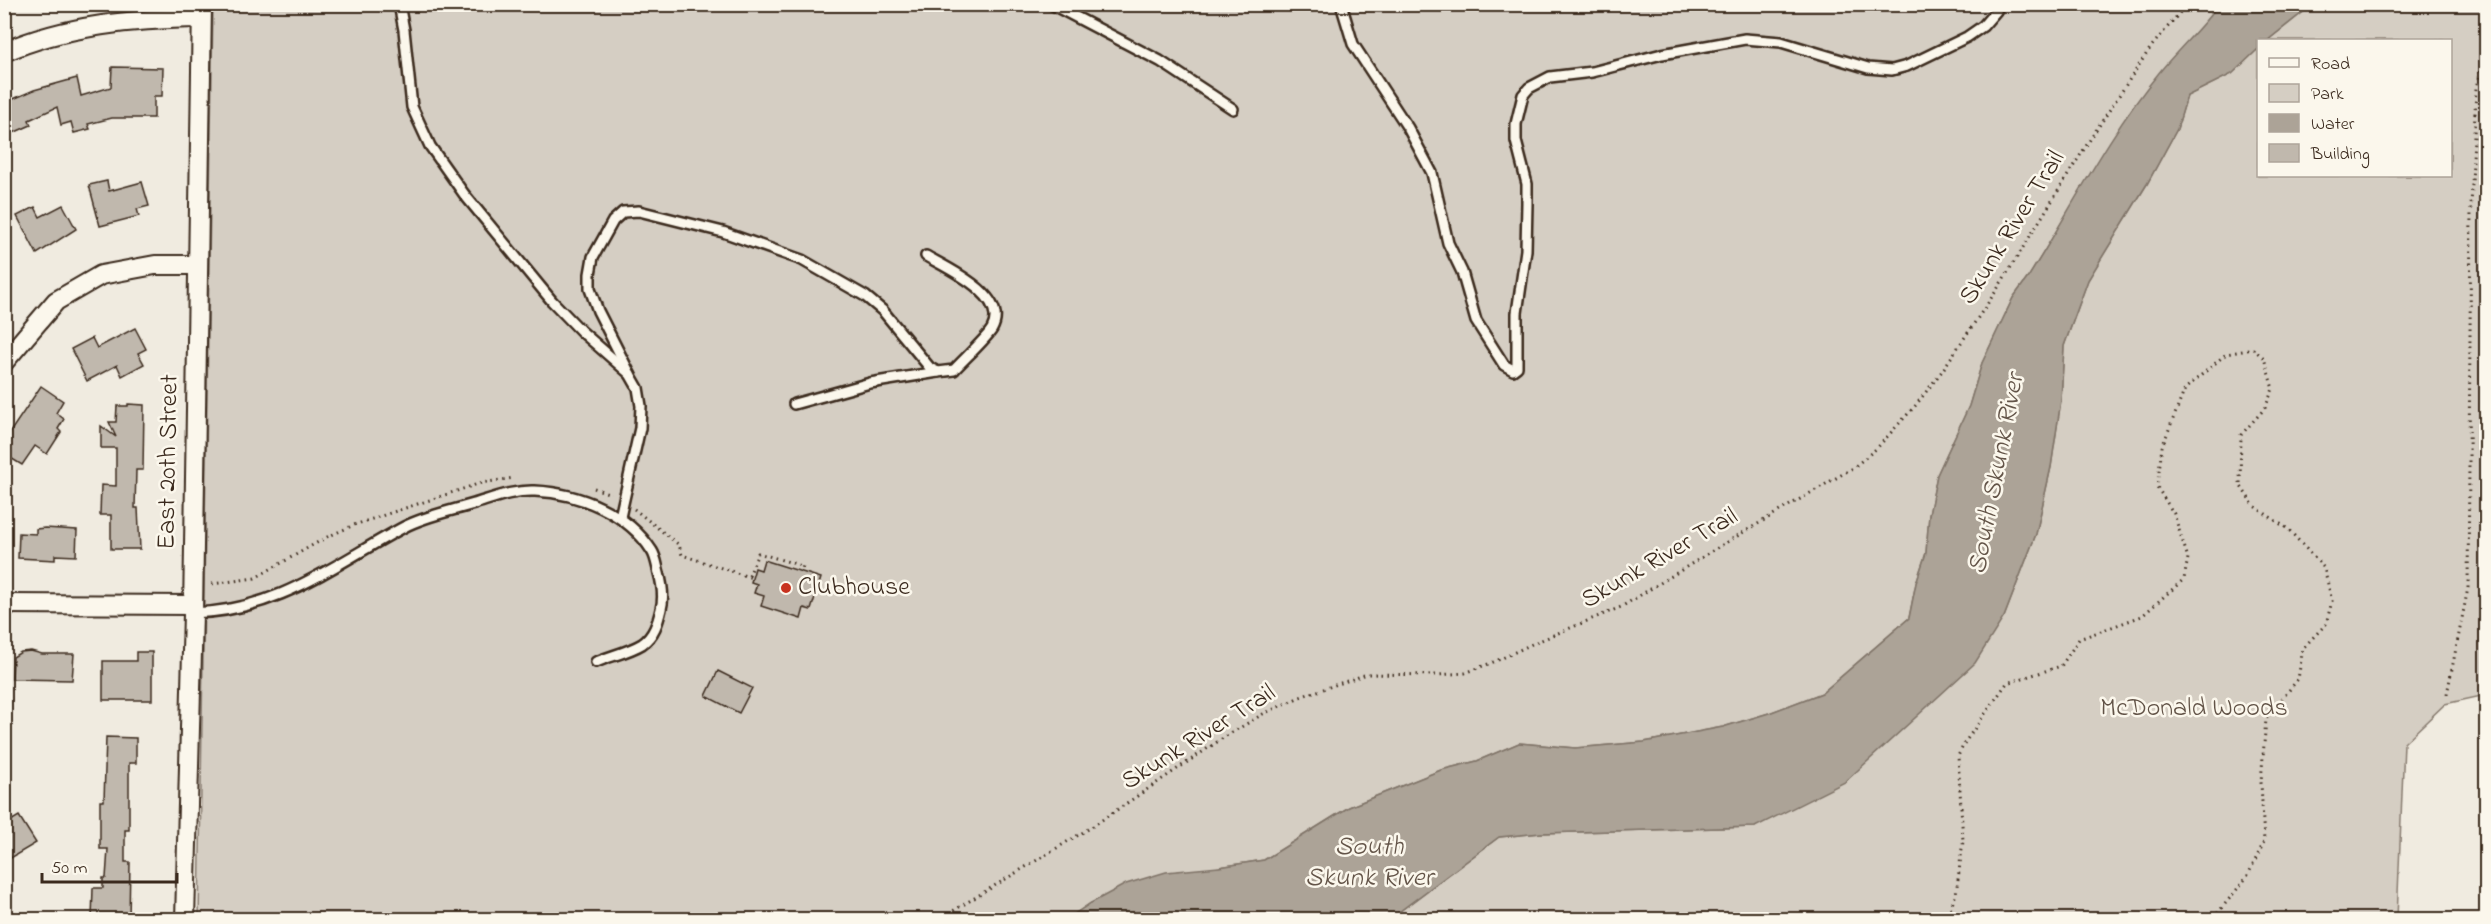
<svg xmlns="http://www.w3.org/2000/svg" width="2491" height="924" font-family="'Indie Flower',sans-serif">
	<style>
		.green { fill: #d5cec3; stroke: #887c70; stroke-width: 1.5 }
		.water { fill: #aca397; stroke: #7f7367; stroke-width: 1.5 }
		.building { fill: #c0b8ad; stroke: #3b2a1e; stroke-width: 1.5 }
		.lines { fill: none; stroke-linecap: round; stroke-linejoin: round }
		.service-casing { stroke: #3b2a1e; stroke-width: 14 }
		.minor-casing { stroke: #3b2a1e; stroke-width: 22 }
		.path { stroke: #3b2a1e; stroke-width: 3; stroke-dasharray: 1.5 4.5; stroke-linecap: butt }
		.service { stroke: #fbf7ec; stroke-width: 9 }
		.minor { stroke: #fbf7ec; stroke-width: 18 }
		.poi-dot { fill: #c8321e; stroke: #fbf7ec; stroke-width: 2 }
		.labels { text-anchor: middle; dominant-baseline: central; stroke-width: 5; stroke-linejoin: round; paint-order: stroke }
		.street-label { font-size: 26px; fill: #3b2a1e; stroke: #fbf7ec }
		.poi-label { font-size: 26px; fill: #3b2a1e; stroke: #fbf7ec; text-anchor: start }
		.park-label { font-size: 26px; fill: #625347; stroke: #fbf7ec }
		.water-label { font-size: 27px; font-style: italic; fill: #635448; stroke: #fbf7ec }
	</style>
	<rect width="100%" height="100%" fill="#f0ebe0"/>
	<filter id="ink" filterUnits="userSpaceOnUse"><feTurbulence type="fractalNoise" baseFrequency=".0167" numOctaves="2"/><feDisplacementMap in="SourceGraphic" scale="12" xChannelSelector="R" yChannelSelector="G"/><feConvolveMatrix kernelMatrix="1 2 1 2 8 2 1 2 1" color-interpolation-filters="sRGB"/></filter>
	<g filter="url(#ink)">
		<g class="green">
			<path d="M213,5H2218L2096,166L2029,276L2013,298L1982,363L1969,406L1937,475L1929,515L1926,553L1916,583L1909,618L1822,693L1769,713L1723,727L1644,742L1575,748L1519,743L1477,761L1441,770L1349,807L1264,860L1219,867L1091,903L1067,919L199,920Z"/>
			<path d="M2312,5H2486V695L2445,704L2404,743L2397,919L1380,920L1392,917L1499,837L1541,833L1755,827L2004,617L2036,534L2051,467L2061,400L2064,346L2088,280L2147,184L2177,129L2187,96L2232,74L2258,49V176H2450V40H2268Z"/>
		</g>
		<path class="water" d="M2218,5H2312L2268,40H2258V49L2232,74L2187,96L2177,129L2147,184L2088,280L2064,346L2061,400L2051,467L2036,534L2004,617L1975,663L1845,782L1755,827L1541,833L1499,837L1392,917L1380,919H1067L1091,903L1126,884L1166,872L1219,867L1264,860L1349,807L1441,770L1477,761L1519,743L1575,748L1644,742L1723,727L1769,713L1822,693L1909,618L1916,583L1926,553L1929,515L1937,475L1969,406L1982,363L2001,323L2013,298L2029,276C2071,209 2108,135 2158,74C2177,50 2200,30 2218,5Z"/>
		<g class="building">
			<path d="M112,67L163,68L162,96H154V118H112L88,124L90,129L74,133L71,122L61,125L57,107L29,120L31,125L4,137V106L12,103L11,100L34,90L77,78L81,96L111,87Z"/>
			<path d="M107,181L109,191L142,182L149,206L137,209L139,216L100,226L89,185Z"/>
			<path d="M63,205L76,229L37,254L17,216L35,207L40,217Z"/>
			<path d="M135,328L146,349L138,353L144,364L122,376L117,365L87,381L71,349L92,338L97,348Z"/>
			<path d="M41,386L63,401L56,413L64,419L58,429L61,432L47,454L35,446L22,465L4,454V441Z"/>
			<path d="M128,404L144,405L143,470H136L135,508H138L140,549H111V515H100L101,485L116,486V448H101V426L116,437L109,422H116L117,406H128Z"/>
			<path d="M45,528L77,530L76,556L55,555V560L18,558L19,533L36,534V529Z"/>
			<path d="M764,560L821,578L811,610L804,608L801,619L761,606L764,596L754,593L757,584L751,582L755,568L761,570Z"/>
			<path d="M31,651L42,654H74L72,680L12,679L13,657L21,652Z"/>
			<path d="M136,652H152V700H103V661H136Z"/>
			<path d="M718,671L752,688L739,713L706,696Z"/>
			<path d="M106,737L136,738V763H129V830H125V862H130L129,920L92,919L93,888H103V878H106L108,849H100V801H104Z"/>
			<path d="M19,816L36,843L4,862V825Z"/>
		</g>
		<g class="lines">
			<defs>
				<g id="service">
					<path d="M399,4L404,30L412,107L430,146L464,194L552,301L581,331L630,374L638,388L641,406L640,428L620,517"/>
					<path d="M1051,4L1160,61L1233,109"/>
					<path d="M1341,4L1353,44L1408,128L1432,173L1448,243L1462,272L1476,321L1504,365L1513,370L1517,367V313L1526,250L1527,203V184L1516,141V124L1523,95L1529,88L1550,77L1592,72L1662,54L1745,39L1781,42L1868,68L1892,70L1907,66L1967,37L1983,26L1996,11L1999,4"/>
					<path d="M630,374L598,311L590,289V274L593,257L613,221L623,212L639,211L723,232L802,260L865,296L883,311L930,368L938,372L954,370C962,361 987,338 992,329C1010,296 947,268 926,256"/>
					<path d="M794,404L870,383L938,372"/>
					<path d="M193,613C278,611 333,565 404,527C425,516 451,511 474,504C494,498 513,490 535,491C579,493 628,513 652,551C656,557 657,566 659,573C662,584 664,598 661,609C658,622 654,636 642,644C629,652 610,656 596,662"/>
				</g>
				<g id="minor">
					<path d="M4,52C66,25 135,19 201,18"/>
					<path d="M4,362L56,301L101,275L155,265H197"/>
					<path d="M4,604L193,605"/>
					<path d="M185,920L193,613L202,4"/>
				</g>
			</defs>
			<use href="#service" class="service-casing"/>
			<use href="#minor" class="minor-casing"/>
			<g class="path">
				<path d="M594,488L611,494"/>
				<path d="M634,509L679,545L682,555L752,578"/>
				<path d="M749,576L758,553L803,566L801,572"/>
				<path d="M212,584L255,578L327,537L354,525L481,483L514,478"/>
				<path d="M2447,694L2468,588L2471,208L2476,88L2486,44"/>
				<path d="M938,920L1090,828L1226,736L1263,714L1300,697L1367,674L1438,675L1465,673L1496,661L1534,643L1621,607L1727,542L1853,468L1877,448L1916,405L1942,371L1996,291L2091,138L2151,47L2187,4"/>
				<path d="M1946,920L1956,894L1963,841L1958,756L1965,742L2007,683L2061,666L2079,639L2142,616L2184,579L2188,558L2174,514L2157,487L2162,447L2185,389L2226,354L2253,349L2264,358L2273,389L2265,408L2241,435L2240,485L2254,506L2288,529L2324,568L2332,601L2326,624L2303,648L2298,679L2266,719L2261,782L2264,842L2247,877L2212,920"/>
			</g>
			<use href="#service" class="service"/>
			<use href="#minor" class="minor"/>
		</g>
	</g>
	<circle class="poi-dot" cx="786" cy="588" r="6"/>
	<g class="labels">
		<g class="street-label">
			<text transform="translate(2013 228) rotate(-58)">Skunk River Trail</text>
			<text transform="translate(169 462) rotate(-89)">East 20th Street</text>
			<text transform="translate(1660 559) rotate(-30)">Skunk River Trail</text>
			<text transform="translate(1199 738) rotate(-32)">Skunk River Trail</text>
		</g>
		<g class="poi-label">
			<text x="798" y="588">Clubhouse</text>
		</g>
		<g class="park-label">
			<text x="2194" y="709">McDonald Woods</text>
		</g>
		<g class="water-label">
			<text transform="translate(1997 474) rotate(-79)">South Skunk River</text>
			<text x="1369" y="847">South<tspan x="1369" dy="31">Skunk River</tspan></text>
		</g>
	</g>
	<rect width="2491" height="924" fill="none" stroke="#fbf7ec" stroke-width="24"/>
	<rect x="12" y="12" width="2467" height="900" fill="none" stroke="#3b2a1e" stroke-width="2" filter="url(#ink)"/>
	<rect x="2257" y="39" width="195" height="138" fill="#fbf7ec" stroke="#aea59a" stroke-width="1.5"/>
	<rect x="2269" y="58" width="30" height="9" fill="#fbf7ec" stroke="#aea59a" stroke-width="1.5"/>
	<text x="2311" y="69" font-size="18" fill="#3b2a1e">Road</text>
	<rect x="2269" y="84" width="30" height="18" fill="#d5cec3" stroke="#aea59a" stroke-width="1.5"/>
	<text x="2311" y="99" font-size="18" fill="#3b2a1e">Park</text>
	<rect x="2269" y="114" width="30" height="18" fill="#aca397" stroke="#aea59a" stroke-width="1.5"/>
	<text x="2311" y="129" font-size="18" fill="#3b2a1e">Water</text>
	<rect x="2269" y="144" width="30" height="18" fill="#c0b8ad" stroke="#aea59a" stroke-width="1.5"/>
	<text x="2311" y="159" font-size="18" fill="#3b2a1e">Building</text>
	<path d="M42 873v9h135v-9" fill="none" stroke="#3b2a1e" stroke-width="3"/>
	<text x="51" y="873" font-size="18" fill="#3b2a1e" stroke="#fbf7ec" stroke-width="4.5" paint-order="stroke">50 m</text>
</svg>
